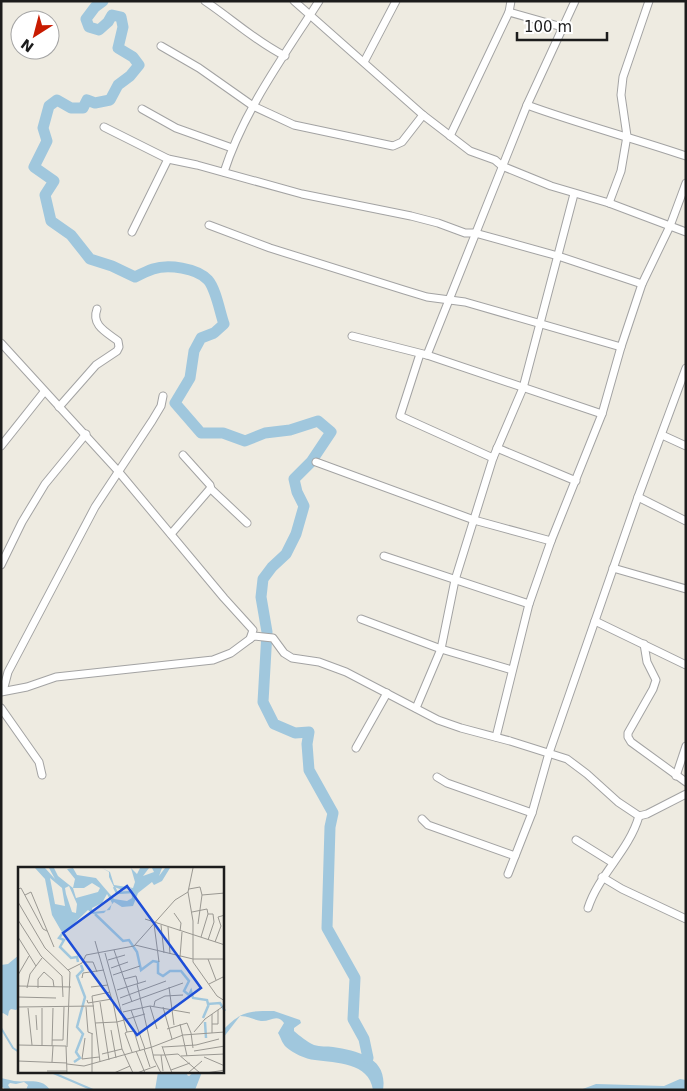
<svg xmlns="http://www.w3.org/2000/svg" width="687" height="1091" font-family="'DejaVu Sans',sans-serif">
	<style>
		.water { fill: #a0c7dd }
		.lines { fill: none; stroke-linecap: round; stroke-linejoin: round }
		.stream { stroke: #a0c7dd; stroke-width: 2 }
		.river { stroke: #a0c7dd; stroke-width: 11 }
		.minor-casing { stroke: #a3a3a3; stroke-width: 9 }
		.minor { stroke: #fff; stroke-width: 7 }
		.inset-river { fill: none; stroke: #a0c7dd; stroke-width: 2.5 }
		.inset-road { fill: none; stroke: #9a9892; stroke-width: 1 }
		.view { fill: #1d4ed8; fill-opacity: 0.15; stroke: #1d4ed8; stroke-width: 2.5 }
		.inset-edge { fill: none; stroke: #1c1c1c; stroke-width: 2.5 }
	</style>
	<rect width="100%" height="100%" fill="#eeebe1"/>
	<g class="water">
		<path d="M19,955V1007L16,1010L11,1009L9,1011L8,1016L3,1013L1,1014V965L8,964Z"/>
		<path d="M274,1011L300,1020L301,1023L294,1028V1031C300,1036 307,1042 314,1045C320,1047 327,1046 333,1047C359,1051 388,1058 383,1090H373C369,1062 336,1063 315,1060C305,1059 293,1053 286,1047C282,1043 281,1038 278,1033L284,1023C277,1013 270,1022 261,1021C254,1020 248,1016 240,1016L223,1038V1030C242,1011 247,1011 274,1011Z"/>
		<path d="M158,1072H188L187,1075L189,1076L194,1072H202L195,1090H155Z"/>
		<path d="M1,1078C5,1079 10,1080 14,1081C26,1083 42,1077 50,1090H26L28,1085L24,1082L16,1084L10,1083L8,1085L11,1090H6L1,1086Z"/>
		<path d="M680,1079L686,1080V1090H580L596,1084L664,1086Z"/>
	</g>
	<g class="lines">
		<g class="stream">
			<path d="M1,1028L13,1048L19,1052"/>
			<path d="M51,1072L93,1090"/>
		</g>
		<path class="river" d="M103,1L95,7L86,19L89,27L99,30L108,22L112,15L121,17L123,27L118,48L133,57L139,65L130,76L118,85L110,100L95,103L87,100L83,108H71L57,100L49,106L43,128L47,141L34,167L54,181L45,195L51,221L71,235L90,259L112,266L135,277C141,274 147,271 153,269C168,264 197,268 208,280C216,289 220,313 224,324L214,333L201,338L194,351L190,378L175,403L201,433H223L245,441L265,433L290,430L318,421L331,432L311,462L294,479L297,492L304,506L296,534L286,554L272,567L263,579L261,597L267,632L263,702L274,724L295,733L309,732L307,744L309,770L333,813L330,827L327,928L355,978L353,1019L364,1039L368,1058"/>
		<defs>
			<g id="minor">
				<path d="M205,1C232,19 255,41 285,56"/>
				<path d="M294,1L423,115L470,151L495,160L502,166L551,186L609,203L686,232"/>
				<path d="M509,12L562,27"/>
				<path d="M161,46L199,68L253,106L294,125L393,146L402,142L423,115"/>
				<path d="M364,62L396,1"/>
				<path d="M527,105C579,124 633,138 686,156"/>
				<path d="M142,109L176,128L232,148"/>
				<path d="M104,127L168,159L197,165L302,194L411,216L438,223L465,233H475L558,256L642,284"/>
				<path d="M450,136L509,12L511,1"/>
				<path d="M224,172C244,110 284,56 319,1"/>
				<path d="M609,203L621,171L627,136L621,95L623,77L649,1"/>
				<path d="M209,225L270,248L404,290L427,297L465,302L621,347"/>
				<path d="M132,232L168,159"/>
				<path d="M352,336L427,355L602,414"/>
				<path d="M1,343L118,471L224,598L253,630L250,639"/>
				<path d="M420,354L400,416L493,458"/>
				<path d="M427,355L527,105L575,1"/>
				<path d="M59,407L96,365L117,351L119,347L118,341C106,332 91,325 97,309"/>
				<path d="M662,435L686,446"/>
				<path d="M1,446L44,392"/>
				<path d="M497,448L576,481"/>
				<path d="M183,455L210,485L211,489L247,523"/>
				<path d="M316,462L474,520L551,541"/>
				<path d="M638,497L686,521"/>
				<path d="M171,534L209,490L211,489"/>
				<path d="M384,556L529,604"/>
				<path d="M1,565L22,522L45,484L86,434"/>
				<path d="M613,568L686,589"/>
				<path d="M361,619L441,649L512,670"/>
				<path d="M595,621L686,665"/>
				<path d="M644,644L647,662L656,680L653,689L628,733V737L631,742L686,782"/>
				<path d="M3,691L8,672L95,507L152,421L161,406L163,396"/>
				<path d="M1,692L27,687L56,677L213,660L231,653L254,636L273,638L284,653L292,658L319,662L346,672L438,720L461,728L510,741L567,759L587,774L618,802L639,816L647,814L686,794"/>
				<path d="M1,708L39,762L42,775"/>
				<path d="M416,708L441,649L455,580L493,458L523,388L574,194"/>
				<path d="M496,737L529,604L551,541L602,414L621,347L642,284L670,226L686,183"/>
				<path d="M356,748L387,693"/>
				<path d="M676,776L686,746"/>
				<path d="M437,777L447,783L532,813"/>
				<path d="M422,819L428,825L515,856"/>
				<path d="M576,840L613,863"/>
				<path d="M508,874L532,813L549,753L638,497L686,368"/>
				<path d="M602,877L622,889L686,919"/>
				<path d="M588,908C599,874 629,851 639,816"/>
			</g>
		</defs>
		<use href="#minor" class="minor-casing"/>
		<use href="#minor" class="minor"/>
	</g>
	<g transform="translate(18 867)">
		<rect width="206" height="206" fill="#eeebe1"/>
		<path d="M17,1H27L37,12L31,1H36L40,9L55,21L57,12L49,2L55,1L59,8L78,11L96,32L109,34L114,31L113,20L105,23L96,20L91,10V5L84,1L92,5L96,18L115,21L117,15L113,1L119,7L122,1H131L125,9L136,5L134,1H144L141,9L147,1H152L144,14L136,18L134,15L120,26L115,39L104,40L96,35L86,46L75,47L70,43L45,67L34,48L27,12ZM32,11L44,21L47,39L37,37ZM74,16L82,21L80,25L58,31L55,21H66ZM51,19L59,37L58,46L54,45L48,27L47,21ZM89,27L94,36L92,43L75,45L74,41L84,36Z" fill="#a0c7dd" fill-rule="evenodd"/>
		<path class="inset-river" d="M96,20L99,26L114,25M77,47L105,74L111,73L119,85L123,103L135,94L140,95V106L145,109L152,104H163L171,114L166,124L171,128L173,124L175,131L189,133L190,137L202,136L207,144M44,67L41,71L46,73L42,80L53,91L59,90L60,95M185,151L191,137M187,155L188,171M56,195L62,191L58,185L65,167L59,160L67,130L59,109L65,103L63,98"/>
		<path class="inset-road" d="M175,1L170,25L175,54V95L199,129L207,134M0,22L3,21L25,62L29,64M171,22L182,20L184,28L180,57M7,28L13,25L36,80M184,28L207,26M0,35L27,81L52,105L49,180M174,45L189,42L190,47H195L196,55L190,73M156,46L163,56L162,64M127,52L207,78M0,53L23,89L44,109L45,130M136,57L141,95M143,58L146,86M150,60L152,87M0,70L18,99M183,70L190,47M77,74L96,140L104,182L115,206M197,75L203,59L200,50L207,48M117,78L175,92H207M96,83L114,135M87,86L109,165M162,90L164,65M190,92L198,113M90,93L107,88M65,95H75L79,105M93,101L110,95M50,103L64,96L68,88L116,79L157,33L170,25M0,108L11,89M95,108L122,99M64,111L65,106L86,103M106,112L118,109L120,117M119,117L136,192L143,206M191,117L207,109M0,119L53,120M73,120L90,118M151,120L156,158M9,121L12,107L24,91M20,121V112L26,105L35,113L36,120M99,123L128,114M0,130L38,131M102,131L148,114M69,133L70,136L94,132M82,135L91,193M104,138L165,116M132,139L139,162M136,139L137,134L147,129L165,128M0,140L76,139M68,140L70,165L75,167M145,140L154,172M10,141L14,178M24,141V179M113,143L127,182M105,145L132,139L172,146M194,147V166M18,148L19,163M99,155L127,147M77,156L99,155M162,157L169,189M194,157H200V143M149,162L169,156L173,166M93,163L98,191M176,165L187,152L207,138M173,166L175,181M74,167V206M67,171L64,192L81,190M34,173H45L46,140M0,178L48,179L49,206M34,179L35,141M144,179L147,188L160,187L182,206M145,180L178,178L201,172M126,182L132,200M118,184L127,206M176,184L207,179M114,185L107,166L109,165L116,164L122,184M84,187L104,182M135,188H147L154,206M143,188L145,204M163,189L207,187M186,190L207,199M0,194L49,196M34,195L35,179M82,195L74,129L92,125M49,197L66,199L134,180L165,168L207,165M153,203L172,196M29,204H49M96,206L112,199M119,206L138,199M170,206L184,194M188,206L207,203"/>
		<path class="view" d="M109,19L183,121L119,168L45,66Z"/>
		<rect width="206" height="206" class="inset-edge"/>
	</g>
	<rect width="687" height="1091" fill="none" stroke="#1c1c1c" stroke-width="5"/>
	<g transform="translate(35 35) rotate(216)"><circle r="24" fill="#ffffff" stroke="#a4a4a4"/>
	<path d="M0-4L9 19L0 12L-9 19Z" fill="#c81b00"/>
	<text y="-8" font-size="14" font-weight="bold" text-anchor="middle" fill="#1c1c1c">N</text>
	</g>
	<path d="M517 32v8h90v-8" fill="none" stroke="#1c1c1c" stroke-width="2.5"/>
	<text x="524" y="32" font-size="15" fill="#1c1c1c" stroke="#ffffff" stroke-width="4" paint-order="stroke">100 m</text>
</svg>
